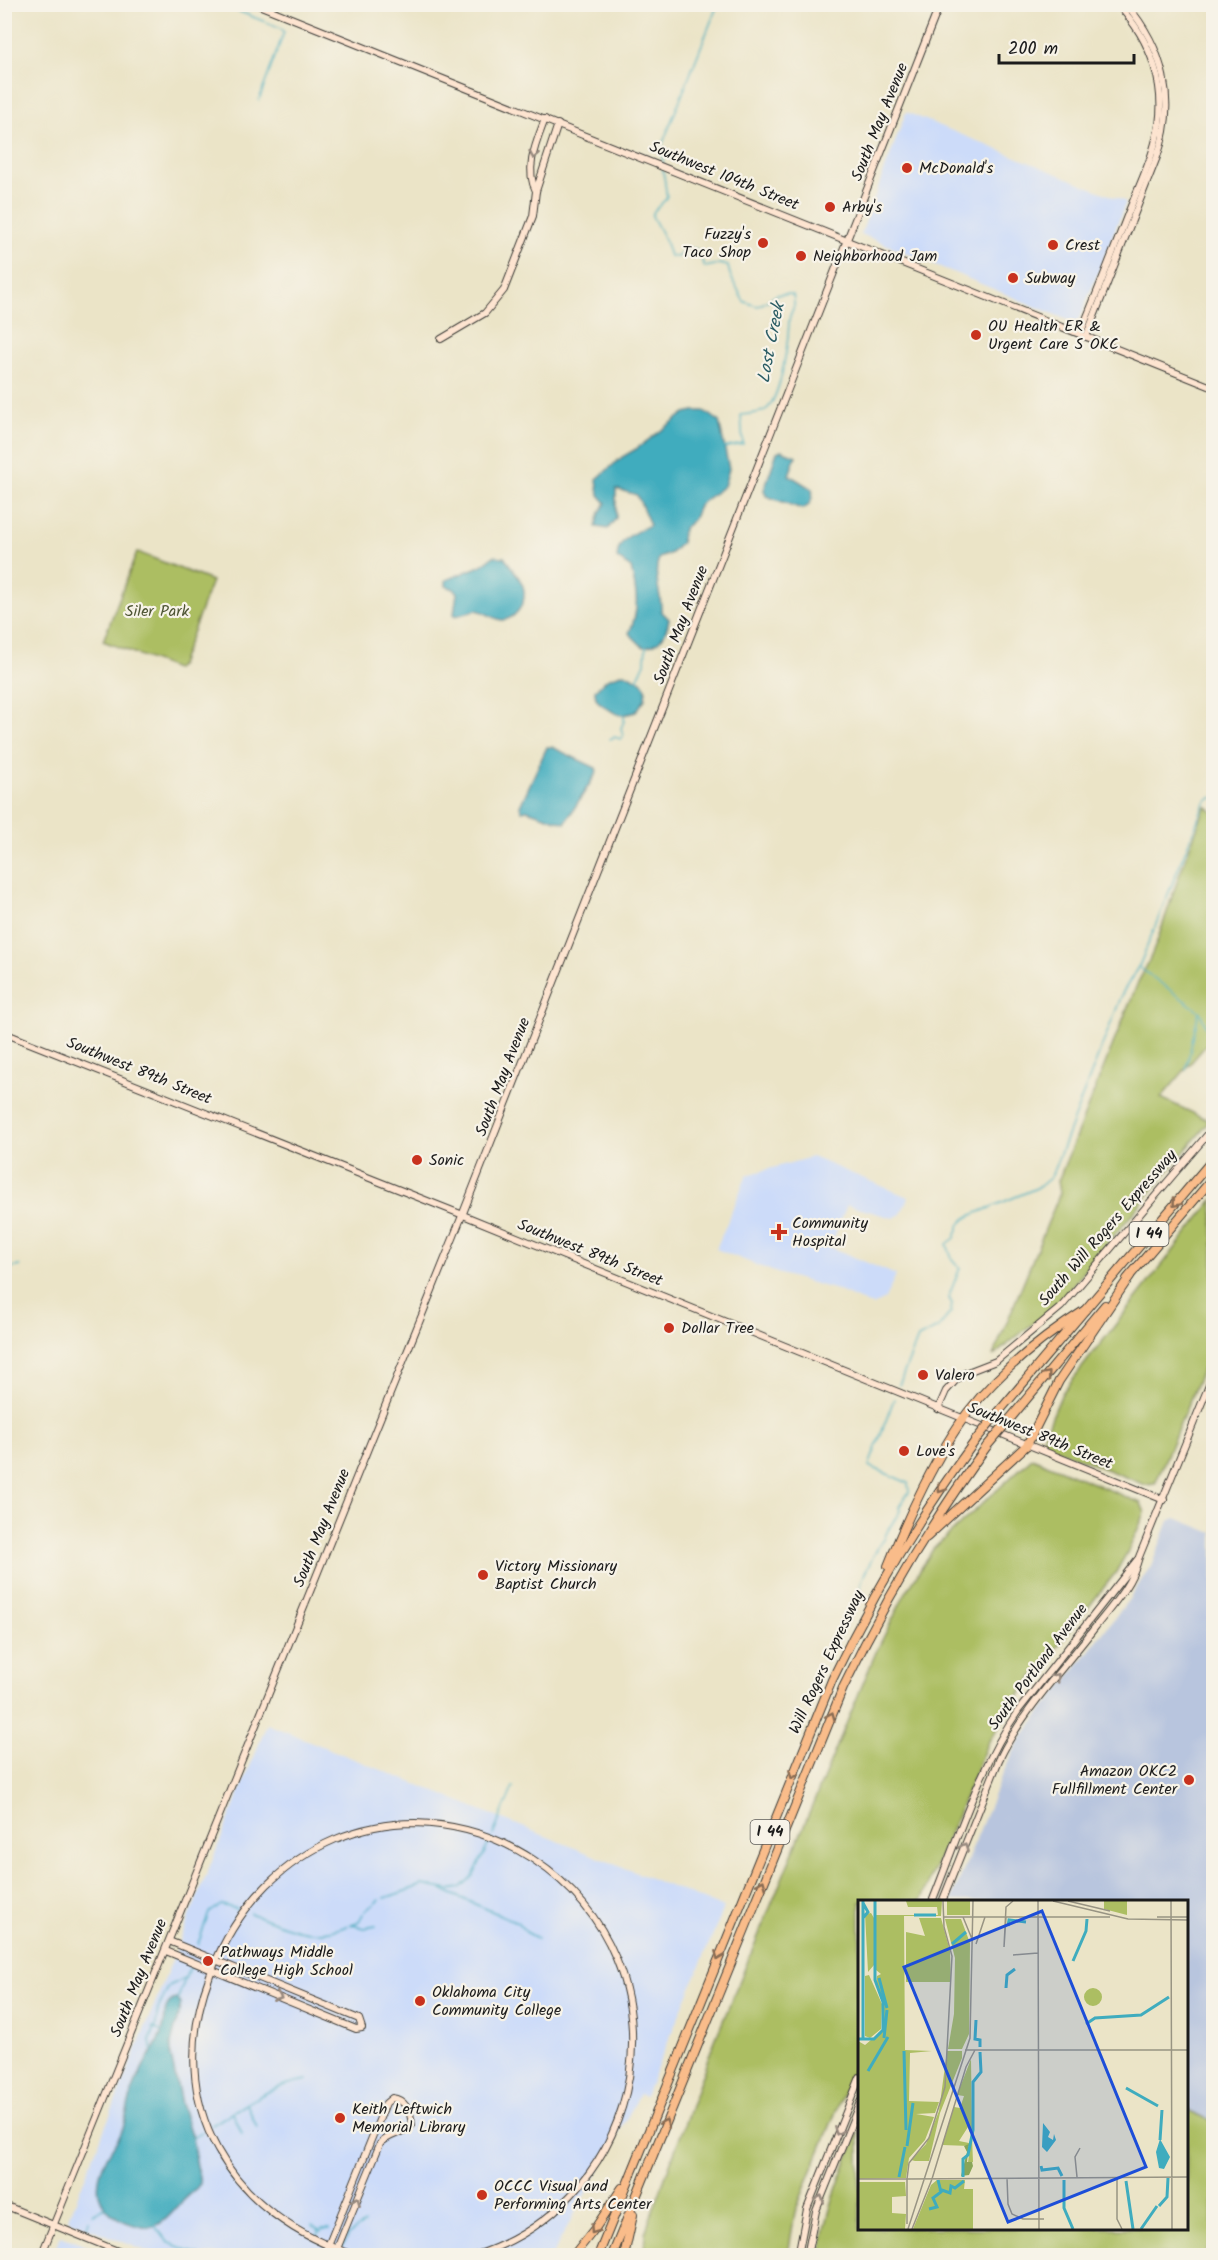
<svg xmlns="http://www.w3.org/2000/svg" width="1218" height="2260" font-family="Kalam,sans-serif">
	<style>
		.built { fill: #ccdbf9 }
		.industrial { fill: #b8c5de }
		.green { fill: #acbe62; stroke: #646d3f; stroke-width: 1.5 }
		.water { fill: #3facbe; stroke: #2e646d; stroke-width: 1.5 }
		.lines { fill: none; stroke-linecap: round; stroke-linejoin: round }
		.stream { stroke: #3facbe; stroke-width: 1.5 }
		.secondary-casing { stroke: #3b3a36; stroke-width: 8 }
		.highway-casing { stroke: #3b3a36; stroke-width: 10 }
		.secondary { stroke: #fde4d0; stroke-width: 6 }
		.highway { stroke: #f9bc8a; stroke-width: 8 }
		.highway-bridge-casing { stroke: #3b3a36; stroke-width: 10; stroke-linecap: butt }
		.highway-bridge { stroke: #f9bc8a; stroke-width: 8 }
		.oneway { stroke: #988a7f }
		.oneway2 { stroke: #8a6c53 }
		.poi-dot { fill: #c8321e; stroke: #f7f3e8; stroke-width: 2 }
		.labels { text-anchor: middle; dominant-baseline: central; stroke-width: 4.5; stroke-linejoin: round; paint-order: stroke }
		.shield { fill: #f7f3e8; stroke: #5e5c59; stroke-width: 1.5 }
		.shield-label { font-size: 15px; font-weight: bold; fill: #1c1c1c }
		.street-label { font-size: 16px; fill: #1c1c1c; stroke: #f7f3e8 }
		.poi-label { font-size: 16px; fill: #1c1c1c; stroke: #f7f3e8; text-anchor: start }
		.park-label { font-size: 16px; fill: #4e5534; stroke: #f7f3e8 }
		.water-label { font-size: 18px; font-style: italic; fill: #2c5d65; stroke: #f7f3e8 }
		.inset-river { fill: none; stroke: #3facbe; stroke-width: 3 }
		.inset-road { fill: none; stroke: #989483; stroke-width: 1.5 }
		.view { fill: #1d4ed8; fill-opacity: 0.15; stroke: #1d4ed8; stroke-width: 3 }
		.inset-edge { fill: none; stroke: #1c1c1c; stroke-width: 3 }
	</style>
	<rect width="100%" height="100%" fill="#f7f3e8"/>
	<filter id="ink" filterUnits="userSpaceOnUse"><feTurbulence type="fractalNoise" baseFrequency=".0167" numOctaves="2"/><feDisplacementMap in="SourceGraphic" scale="12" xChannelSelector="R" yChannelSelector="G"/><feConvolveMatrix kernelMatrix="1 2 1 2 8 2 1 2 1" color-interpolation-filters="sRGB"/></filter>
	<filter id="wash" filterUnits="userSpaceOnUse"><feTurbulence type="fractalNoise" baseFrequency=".008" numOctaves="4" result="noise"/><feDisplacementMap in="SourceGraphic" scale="24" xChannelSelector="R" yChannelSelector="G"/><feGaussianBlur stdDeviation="1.35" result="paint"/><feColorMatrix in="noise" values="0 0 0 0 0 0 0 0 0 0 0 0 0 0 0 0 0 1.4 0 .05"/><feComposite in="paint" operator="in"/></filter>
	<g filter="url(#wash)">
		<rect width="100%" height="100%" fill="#ebe4c7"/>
		<g class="built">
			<path d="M906,112L1126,202L1080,318L1075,323L861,234Z"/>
			<path d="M812,1157L908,1197L901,1214L893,1218L847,1205L830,1247L896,1275L885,1299L873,1306L837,1290L777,1273L716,1249L747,1175Z"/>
			<path d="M267,1724L724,1908L645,2096L640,2094L552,2255H156L68,2220Z"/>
			<path d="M61,2236L110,2255H53Z"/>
		</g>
		<path class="industrial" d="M1176,1518L1213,1533V2121L1187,2110L1186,1902L951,1901L1001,1777L1019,1741L1130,1598L1152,1564L1169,1521Z"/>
		<g class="green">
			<path d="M137,552L212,581L180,665L175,669L103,641Z"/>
			<path d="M1205,807H1207L1214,813L1213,1037L1161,1098L1210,1121L1058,1303L993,1356L1060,1193L1058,1181L1138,982C1157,950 1165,916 1177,882C1185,857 1196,832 1205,807Z"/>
			<path d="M1213,1200V1344L1155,1484L1145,1485L1041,1443L1062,1393Z"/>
			<path d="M1032,1458L1141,1503L1145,1513L1129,1549L1116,1572L1020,1694L987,1744L921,1901L860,1902L859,2055L795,2212L788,2255H644L645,2233L713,2045L876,1652L905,1594L933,1549Z"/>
			<path d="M1187,2110L1213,2121V2235L1205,2255H821C825,2211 843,2171 859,2130L860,2228H1186Z"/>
		</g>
		<g class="water">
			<path d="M694,411H704L719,421L729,469L724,486L700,504L693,520L683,529L681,543L671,553L659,558C652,576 662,593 661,611L669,619C666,635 660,646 643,647L629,633C640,609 637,593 631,568L617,558C617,539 635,532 650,525L637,495L616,489V518L608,529L596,527L600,512L606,503L599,495L597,479L622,457L636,449L685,413Z"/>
			<path d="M781,450L796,456L789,475L812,489C814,497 810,507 802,509L766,496L764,490L777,452Z"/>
			<path d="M494,556L504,557C516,574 534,590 518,611C514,616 509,620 502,620C493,619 486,612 477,610L456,616L454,614L457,593L454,589L446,586V580L480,566Z"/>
			<path d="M624,673L641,681L646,688L645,699L636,712C617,717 619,716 604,706C597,701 595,699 595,690L607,679Z"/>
			<path d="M547,747H552L596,768L597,772L565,823L527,810L522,811L520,806Z"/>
			<path d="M176,1999L181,2004L171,2044V2056L181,2104L192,2138L200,2183C196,2191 189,2194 183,2201C172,2212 164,2225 148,2228C107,2221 86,2199 106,2159C110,2149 118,2142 122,2131C127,2117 128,2101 134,2087C139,2074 145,2062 153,2050C157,2043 162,2034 164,2025C166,2014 163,2003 176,1999Z"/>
		</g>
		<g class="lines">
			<g class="stream">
				<path d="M220,4L281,28L284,32L259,100"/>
				<path d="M663,164L662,145L718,4"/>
				<path d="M663,169L667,198L654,211L652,216L665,240L670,256L678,257L684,248L696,249L705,267L720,264L728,266C730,277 732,279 737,288C745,303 740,301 758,306C771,300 777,290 793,295C797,312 789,309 789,322C788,343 782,391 768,408C762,414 749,414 741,415L743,444L723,448"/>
				<path d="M637,680L645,663L646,645"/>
				<path d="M610,739L614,737L621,739L623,736L621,728L624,721V716"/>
				<path d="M1140,968L1199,1011L1186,1069"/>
				<path d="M1200,1012L1211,1039"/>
				<path d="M4,1269L20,1266"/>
				<path d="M899,1385L918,1338L938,1328L951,1312L952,1303L948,1298L960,1268L952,1259L947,1244L955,1238C960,1225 957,1224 970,1216L1039,1187L1051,1177L1123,992L1140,964L1203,807L1207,800L1214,797"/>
				<path d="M838,1632L859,1594L863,1577L880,1543L884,1540C886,1530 895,1520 900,1511L899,1507L909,1492L908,1483L869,1466L894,1399"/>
				<path d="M493,1835L513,1787"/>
				<path d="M442,1890L517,1922L526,1932L537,1938"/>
				<path d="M385,1898L423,1885L449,1890L460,1888L473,1876L491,1839"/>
				<path d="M365,1911L379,1900"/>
				<path d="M250,1913C286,1926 309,1941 347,1926"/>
				<path d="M353,1924L364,1928L376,1926"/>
				<path d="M351,1925L359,1921L363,1914"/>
				<path d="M198,1944L209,1913L221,1905L238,1909"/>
				<path d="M177,2001L189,1968"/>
				<path d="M153,2028L163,2032"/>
				<path d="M152,2051L150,2041L156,2025L158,2009L169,1986L185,1978"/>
				<path d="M247,2104L257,2128"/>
				<path d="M233,2113L242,2134"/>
				<path d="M212,2125C243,2106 270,2085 307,2080"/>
				<path d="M192,2138L202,2132"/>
				<path d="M93,2214L105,2207"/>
				<path d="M155,2226L168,2242L200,2256"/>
				<path d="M312,2226L319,2230"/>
				<path d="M87,2227L89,2221"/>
				<path d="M316,2236L322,2229H330"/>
				<path d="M347,2236L364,2224"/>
				<path d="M343,2246L348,2236"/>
				<path d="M303,2256L308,2249"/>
			</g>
		</g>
	</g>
	<g filter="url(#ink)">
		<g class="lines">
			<defs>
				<g id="secondary">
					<path d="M256,4L1214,388"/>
					<path d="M536,191C524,168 537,141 545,119"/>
					<path d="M1080,334C1096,295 1112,255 1127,216C1137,190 1150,165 1156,139C1169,90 1152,40 1117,4"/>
					<path d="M1086,337L1157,157C1177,102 1164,48 1126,4"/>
					<path d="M441,339L485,313L504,290L533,216L536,191L558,124"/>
					<path d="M4,1033L463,1215L1164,1500"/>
					<path d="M938,1409L946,1391L957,1379L965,1373L996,1361L1061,1307L1214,1127"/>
					<path d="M932,1902C957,1840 980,1765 1018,1711L1137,1560"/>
					<path d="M942,1902L999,1760C1022,1711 1063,1669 1096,1626C1113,1605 1132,1584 1139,1557L1214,1373"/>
					<path d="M166,1951L356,2029L362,2028L359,2019L169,1941"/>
					<path d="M4,2205L130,2256"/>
					<path d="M41,2256L454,1236L940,4"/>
					<path d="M324,2256L386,2103L392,2098C405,2099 411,2112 412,2125C403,2134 388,2134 380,2144L334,2256"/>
					<path d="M358,2256C230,2218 161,2104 210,1975C223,1941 241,1911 267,1885C307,1846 359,1823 415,1823C458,1824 499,1837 534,1860C692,1965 650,2201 473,2256"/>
					<path d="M798,2256L807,2209L860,2077"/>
					<path d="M807,2256L816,2211L860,2102"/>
				</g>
				<g id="highway">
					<path d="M1127,1279L1214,1177"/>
					<path d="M996,1415L1214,1158"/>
					<path d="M1009,1420L1105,1305"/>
					<path d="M927,1537L1027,1445L1059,1381L1130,1276"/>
					<path d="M888,1566C907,1518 937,1453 968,1412C999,1372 1043,1337 1085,1310"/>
					<path d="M573,2256L596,2227L622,2188"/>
					<path d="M598,2256L832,1680C872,1596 919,1517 975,1441"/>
					<path d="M612,2256L843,1688C884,1602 931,1522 987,1446"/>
					<path d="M624,2256L633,2215"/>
				</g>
			</defs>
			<use href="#secondary" class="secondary-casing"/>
			<use href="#highway" class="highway-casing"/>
			<use href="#secondary" class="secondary"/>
			<use href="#highway" class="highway"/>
			<defs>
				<g id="highway-bridge">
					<path d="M975,1441L996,1415"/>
					<path d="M987,1446L1009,1420"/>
				</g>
			</defs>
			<use href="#highway-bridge" class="highway-bridge-casing"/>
			<use href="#highway-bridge" class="highway-bridge"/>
		</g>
		<defs><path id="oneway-chevron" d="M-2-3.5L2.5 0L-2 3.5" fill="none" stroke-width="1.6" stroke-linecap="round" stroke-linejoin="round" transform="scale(1.5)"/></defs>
		<g class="oneway">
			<use href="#oneway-chevron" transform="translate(534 155) rotate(101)"/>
			<use href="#oneway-chevron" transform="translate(1056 1677) rotate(-52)"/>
			<use href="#oneway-chevron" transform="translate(964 1847) rotate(-68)"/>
			<use href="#oneway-chevron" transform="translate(278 1997) rotate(22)"/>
			<use href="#oneway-chevron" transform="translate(838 2131) rotate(112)"/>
			<use href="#oneway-chevron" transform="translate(820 2199) rotate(-70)"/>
			<use href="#oneway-chevron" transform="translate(356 2201) rotate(-68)"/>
		</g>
		<g class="oneway2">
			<use href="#oneway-chevron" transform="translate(1176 1203) rotate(130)"/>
			<use href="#oneway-chevron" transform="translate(1047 1375) rotate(-50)"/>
			<use href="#oneway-chevron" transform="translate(941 1489) rotate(124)"/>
			<use href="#oneway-chevron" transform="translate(831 1716) rotate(-67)"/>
			<use href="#oneway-chevron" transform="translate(793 1775) rotate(112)"/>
			<use href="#oneway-chevron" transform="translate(762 1884) rotate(-68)"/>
			<use href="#oneway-chevron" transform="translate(719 1956) rotate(112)"/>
			<use href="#oneway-chevron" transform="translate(665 2123) rotate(-68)"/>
			<use href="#oneway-chevron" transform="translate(594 2230) rotate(125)"/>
		</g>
	</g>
	<g class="poi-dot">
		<circle cx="907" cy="168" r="6"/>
		<circle cx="830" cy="207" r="6"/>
		<circle cx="763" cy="243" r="6"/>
		<circle cx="1053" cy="245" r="6"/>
		<circle cx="801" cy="256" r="6"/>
		<circle cx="1013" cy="278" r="6"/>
		<circle cx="976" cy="335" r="6"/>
		<circle cx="417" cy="1160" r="6"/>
		<path d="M776 1223h6v6h6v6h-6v6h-6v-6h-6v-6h6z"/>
		<circle cx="669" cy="1328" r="6"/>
		<circle cx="923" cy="1375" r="6"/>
		<circle cx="904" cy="1451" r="6"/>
		<circle cx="483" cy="1575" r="6"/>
		<circle cx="1189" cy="1780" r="6"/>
		<circle cx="208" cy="1961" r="6"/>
		<circle cx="420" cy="2001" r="6"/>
		<circle cx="340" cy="2118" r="6"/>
		<circle cx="482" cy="2195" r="6"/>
	</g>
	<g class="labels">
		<g class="shield">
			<rect x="1129.5" y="1222" width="39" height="24" rx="4.5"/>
			<rect x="750.5" y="1820" width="39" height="24" rx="4.5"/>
		</g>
		<g class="shield-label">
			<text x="1149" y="1234">I 44</text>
			<text x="770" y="1832">I 44</text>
		</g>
		<g class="street-label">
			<text transform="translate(880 122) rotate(-68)">South May Avenue</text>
			<text transform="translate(724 176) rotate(22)">Southwest 104th Street</text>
			<text transform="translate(681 625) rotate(-69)">South May Avenue</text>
			<text transform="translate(139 1071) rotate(22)">Southwest 89th Street</text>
			<text transform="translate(503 1077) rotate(-69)">South May Avenue</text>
			<text transform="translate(1108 1228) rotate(-49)">South Will Rogers Expressway</text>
			<text transform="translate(590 1253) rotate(22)">Southwest 89th Street</text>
			<text transform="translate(1040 1436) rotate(22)">Southwest 89th Street</text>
			<text transform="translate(322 1528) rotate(-68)">South May Avenue</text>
			<text transform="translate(827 1662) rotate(-65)">Will Rogers Expressway</text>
			<text transform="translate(1038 1667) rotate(-53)">South Portland Avenue</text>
			<text transform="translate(139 1978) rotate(-68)">South May Avenue</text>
		</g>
		<g class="poi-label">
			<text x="919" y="168">McDonald's</text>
			<text x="842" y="207">Arby's</text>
			<text x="751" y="234" text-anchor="end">Fuzzy's<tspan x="751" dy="18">Taco Shop</tspan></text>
			<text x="1065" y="245">Crest</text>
			<text x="813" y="256">Neighborhood Jam</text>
			<text x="1025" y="278">Subway</text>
			<text x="988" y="326">OU Health ER &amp;<tspan x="988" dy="18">Urgent Care S OKC</tspan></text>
			<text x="429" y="1160">Sonic</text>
			<text x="792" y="1223">Community<tspan x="792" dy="18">Hospital</tspan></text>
			<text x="681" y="1328">Dollar Tree</text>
			<text x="935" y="1375">Valero</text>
			<text x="916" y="1451">Love's</text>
			<text x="495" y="1566">Victory Missionary<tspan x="495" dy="18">Baptist Church</tspan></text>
			<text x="1177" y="1771" text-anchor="end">Amazon OKC2<tspan x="1177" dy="18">Fullfillment Center</tspan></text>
			<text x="220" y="1952">Pathways Middle<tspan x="220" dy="18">College High School</tspan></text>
			<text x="432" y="1992">Oklahoma City<tspan x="432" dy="18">Community College</tspan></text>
			<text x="352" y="2109">Keith Leftwich<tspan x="352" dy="18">Memorial Library</tspan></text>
			<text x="494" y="2186">OCCC Visual and<tspan x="494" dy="18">Performing Arts Center</tspan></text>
		</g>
		<g class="park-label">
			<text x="157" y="611">Siler Park</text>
		</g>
		<g class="water-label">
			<text transform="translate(772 343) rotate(-79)">Lost Creek</text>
		</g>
	</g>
	<g transform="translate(858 1900)">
		<rect width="330" height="330" fill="#ebe4c7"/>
		<path d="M48,1H84L83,16H46L47,150L74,151L52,153L51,201L81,202L77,213L58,214L76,217L67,240L51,258L48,278L0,279V141L7,145L26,129L25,101L18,83L19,76L23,74L18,70V15H80L79,7H50ZM89,1H112V15H89ZM246,1H269V15L246,9ZM13,13L16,18V65L10,72L7,14ZM61,18H83L92,51L93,82H48V32L67,36ZM87,19H103L112,43L111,134L104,149H90L96,114L97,58ZM11,75L24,104L23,129L12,138L7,136V76ZM226 97a9 9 0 1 1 18 0a9 9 0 1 1-18 0ZM89,151H104V158L82,213L71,261H57L53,260L68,244L81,211ZM113,159L114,230L112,233L110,227L101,241L111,243L114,237L115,262L110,263L112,246L84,245L96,207L102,208L106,196L99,195ZM79,280H107L106,289H115V329H55L73,285ZM0,282H47L48,296L34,297V313L48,314L47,329H0Z" fill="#acbe62"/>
		<path d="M111,244L109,262H114L115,266L111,275L103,276L109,252L106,246Z" fill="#89a558"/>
		<path d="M185,223L192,232L190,237L195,240L196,234L198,240L189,252L184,247ZM302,239L312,257L306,269L301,268L298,252Z" fill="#3facbe"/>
		<path class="inset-river" d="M5,1V140M5,3L10,12L5,18M56,15H78M150,26L151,20L168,22M94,44L108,32M215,61L228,31L229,19M21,78L29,108M148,88L149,75L157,69M118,120L117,139L122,140V147M228,124L237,118L283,115L311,97M26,138L29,110M0,139H16L25,130V102L17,80V1M46,151L48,230M10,171L30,137M268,188L300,206M302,240L304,210M49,246L55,203M183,266L184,270L200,268L204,276M41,277L47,247M105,277V259L110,255L115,230V182L123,172L122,152M206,280V308L215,329M268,281L275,329M81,289L92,293L93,286L97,288L106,281M301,306L309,297L310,278M71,309L79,307L75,298L83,292L80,280M283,329L299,306"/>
		<path class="inset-road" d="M85,1L86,27L94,56L87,187L71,238L51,263L49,279L330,277M180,1L181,329M195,1L270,19L330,20M210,1L252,11M313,1L314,329M86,17H252M105,17L114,39M148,17L146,47L148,7L155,1M299,17H330M118,44L127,17M155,55L180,53M107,150H330M219,277L217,257L222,248M149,278L150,304L154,314L165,319H186M259,278V319L264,329M0,279H49V324M50,329L112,138L115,1M54,329L74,279L108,167L117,150"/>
		<path class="view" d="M184,11L288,267L150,322L46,67Z"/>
		<rect width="330" height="330" class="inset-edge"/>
	</g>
	<rect width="1218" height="2260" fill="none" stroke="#f7f3e8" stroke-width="24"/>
	<path d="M999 54v9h135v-9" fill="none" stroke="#1c1c1c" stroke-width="3"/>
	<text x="1008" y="54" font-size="18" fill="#1c1c1c" stroke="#f7f3e8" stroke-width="4.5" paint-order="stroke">200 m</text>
</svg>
